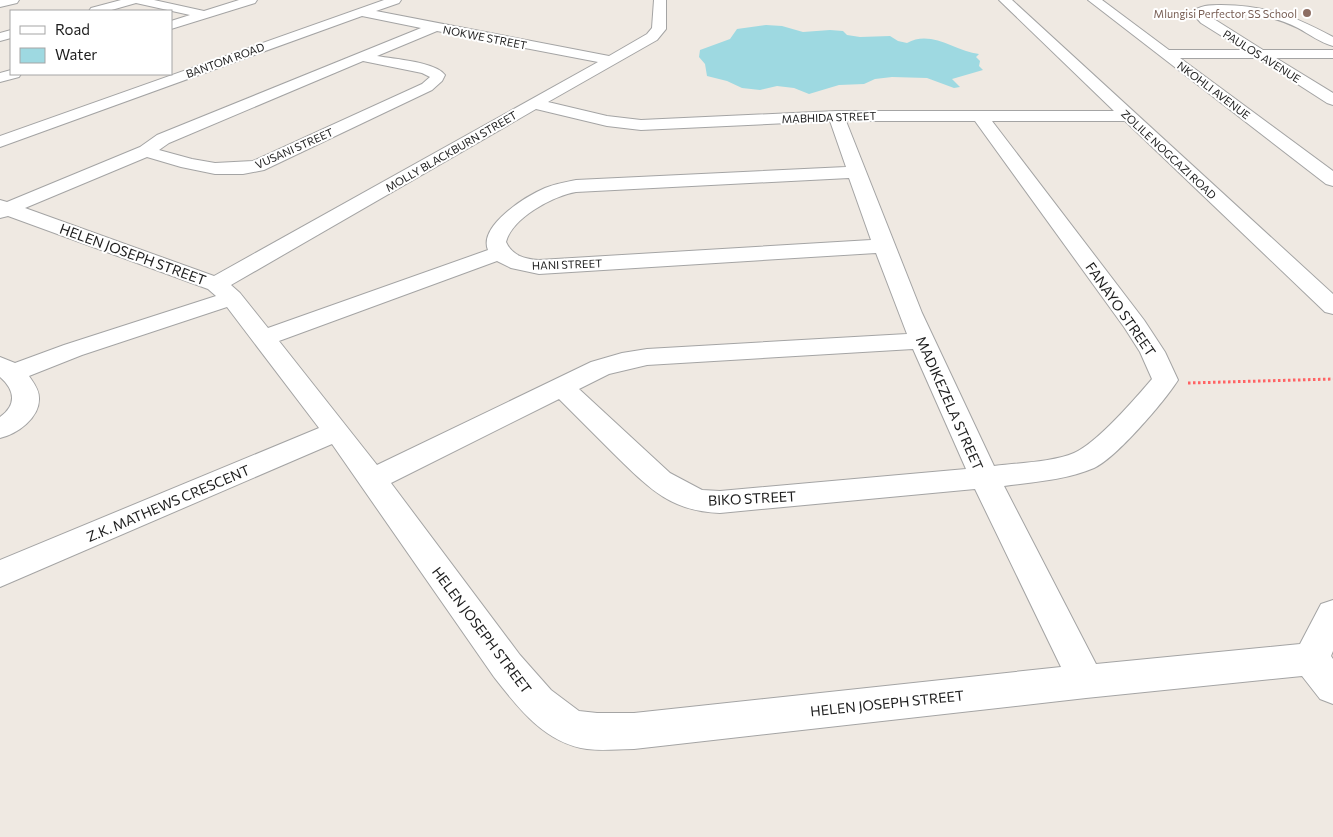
<svg xmlns="http://www.w3.org/2000/svg" width="1333" height="837" font-family="Commissioner,sans-serif">
	<style>
		.water { fill: #9ed9e1 }
		.lines { fill: none; stroke-linecap: round; stroke-linejoin: round }
		.minor-casing { stroke: #a4a4a4; stroke-width: 2 }
		.path { stroke: #ff6364; stroke-width: 3; stroke-dasharray: 2.5 2.5; stroke-linecap: butt }
		.minor { fill: #fff; fill-rule: evenodd }
		.education-dot { fill: #8d6e63; stroke: #fff; stroke-width: 2 }
		.labels { text-anchor: middle; dominant-baseline: central; stroke-width: 4; stroke-linejoin: round; paint-order: stroke }
		.far-education-label { font-size: 11px; fill: #785e54; stroke: #fff; text-anchor: end }
		.far-street-label { font-size: 11px; fill: #1d1d1d; stroke: #fff }
		.street-label { font-size: 14px; fill: #1d1d1d; stroke: #fff }
	</style>
	<rect width="100%" height="100%" fill="#efe9e2"/>
	<path class="water" d="M766,25L782,26L803,32L830,30L843,31L847,35L860,37L890,36L898,41L907,43C931,29 955,51 979,54L976,57L980,61L979,66L983,70L952,79L960,87L954,88L927,78L892,77L875,79L864,84L839,85L809,94L794,88L777,86L760,90L742,88L727,81L707,76L705,64L699,57L700,50L730,39L737,29Z"/>
	<g class="lines">
		<defs>
			<g id="minor">
				<path d="M0,0H19L17,3L0,7Z"/>
				<path d="M121,0H154L204,11L239,0H257L255,3L171,29V21L190,15L136,3L108,11H89L91,8Z"/>
				<path d="M384,0H401L399,3L376,11L609,56L647,34L652,28L654,0H666V29L657,40L548,102L607,116L641,120L836,111H1114L999,0H1012L1333,294V314L1325,312L1125,121H992L1144,320L1165,352L1178,380C1164,402 1116,458 1094,468C1066,480 1034,482 1004,486L1096,664L1300,644L1321,604L1333,600V651L1331,656L1333,659V704L1320,699L1302,676L1086,698L634,749C618,749 603,751 587,749C545,743 519,709 494,677L332,444L0,587V560L319,428L227,307L82,355L29,376C33,382 39,389 39,398C40,418 17,434 0,438V417C17,405 15,390 0,377V357L15,363L64,345L216,296L208,289L8,216L0,218V200L7,202L140,147L157,135L421,28L362,16L0,147V136ZM437,31L598,62L214,276L25,208L147,157L181,167L215,174H243L264,170L432,90L442,81L445,75C436,62 394,59 377,56ZM363,61L422,73L430,77L422,84L253,161L215,163L192,159L159,150L169,143ZM536,109L607,126L641,130L830,121L846,167L576,180C566,182 555,184 545,188C526,196 478,226 488,250L268,328L240,293L231,285ZM846,121H975L1124,327L1140,352L1152,379C1135,399 1097,443 1074,453C1054,462 1016,463 994,466L922,313ZM849,178L871,240L539,260C525,259 512,256 506,242C512,218 553,196 576,192ZM876,253L907,334L647,349L622,353L591,362L377,465L279,341L497,261L511,268L539,274ZM913,349L966,469L720,491L702,490L670,473L579,389L609,374L647,365ZM559,399C577,417 595,435 613,453C648,487 669,511 720,513L975,489L1061,667L634,713H597L579,711L551,690L520,655L391,483Z"/>
				<path d="M1088,0H1102L1169,50H1244L1201,23L1192,13C1198,5 1211,5 1221,5C1268,6 1292,15 1333,37V46C1321,43 1309,34 1298,28C1271,15 1236,7 1206,14L1263,50H1333V58H1276L1333,93V105L1327,103L1257,58H1180L1333,171V186L1326,184Z"/>
				<path d="M11,30V38L0,41V33Z"/>
				<path d="M11,70V74H21L19,77L0,82V73Z"/>
			</g>
		</defs>
		<use href="#minor" class="minor-casing"/>
		<path class="path" d="M1188,383L1333,379"/>
		<use href="#minor" class="minor"/>
	</g>
	<circle class="education-dot" cx="1307" cy="13" r="5"/>
	<g class="labels">
		<g class="far-education-label">
			<text x="1297" y="13">Mlungisi Perfector SS School</text>
		</g>
		<g class="far-street-label">
			<text transform="translate(485 37) rotate(11)">NOKWE STREET</text>
			<text transform="translate(1262 56) rotate(32)">PAULOS AVENUE</text>
			<text transform="translate(225 60) rotate(-20)">BANTOM ROAD</text>
			<text transform="translate(1214 90) rotate(37)">NKOHLI AVENUE</text>
			<text transform="translate(829 117) rotate(-2)">MABHIDA STREET</text>
			<text transform="translate(294 148) rotate(-24)">VUSANI STREET</text>
			<text transform="translate(451 151) rotate(-30)">MOLLY BLACKBURN STREET</text>
			<text transform="translate(1169 154) rotate(43)">ZOLILE NOGCAZI ROAD</text>
			<text transform="translate(567 264) rotate(-2)">HANI STREET</text>
		</g>
		<g class="street-label">
			<text transform="translate(133 254) rotate(20)">HELEN JOSEPH STREET</text>
			<text transform="translate(1121 309) rotate(55)">FANAYO STREET</text>
			<text transform="translate(950 403) rotate(66)">MADIKEZELA STREET</text>
			<text transform="translate(752 498) rotate(-3)">BIKO STREET</text>
			<text transform="translate(168 503) rotate(-23)">Z.K. MATHEWS CRESCENT</text>
			<text transform="translate(482 630) rotate(53)">HELEN JOSEPH STREET</text>
			<text transform="translate(887 703) rotate(-6)">HELEN JOSEPH STREET</text>
		</g>
	</g>
	<rect x="10" y="10" width="162" height="65" fill="#ffffff" stroke="#a5a5a5"/>
	<rect x="20" y="26" width="25" height="8" fill="#ffffff" stroke="#a5a5a5"/>
	<text x="55" y="35" font-size="15" fill="#1d1d1d">Road</text>
	<rect x="20" y="48" width="25" height="15" fill="#9ed9e1" stroke="#a5a5a5"/>
	<text x="55" y="60" font-size="15" fill="#1d1d1d">Water</text>
</svg>
